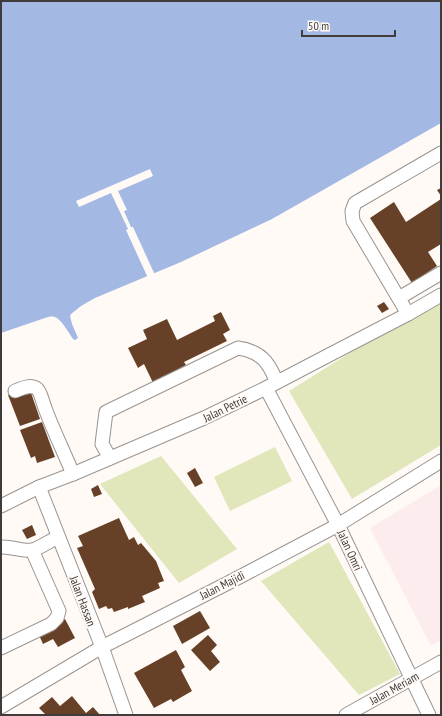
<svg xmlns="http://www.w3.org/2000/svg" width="442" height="716" font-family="'PT Sans Narrow',sans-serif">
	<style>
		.education { fill: #fdeced }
		.green { fill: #e1e6bb }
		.water { fill: #a3b9e4 }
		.pier { fill: #fffaf6 }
		.building { fill: #674127 }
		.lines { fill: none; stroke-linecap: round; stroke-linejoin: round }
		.minor-casing { stroke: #9a9490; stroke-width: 15 }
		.minor { stroke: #fff; stroke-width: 13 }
		.labels { text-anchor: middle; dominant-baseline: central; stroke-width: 4; stroke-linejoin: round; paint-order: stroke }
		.street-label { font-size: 12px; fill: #3f3c3b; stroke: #fffaf6 }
	</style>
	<rect width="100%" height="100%" fill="#fffaf6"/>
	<path class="education" d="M441,485V640L431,646L370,528Z"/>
	<g class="green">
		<path d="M441,296V445L352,499L289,391Z"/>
		<path d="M275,447L292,481L230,511L214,477Z"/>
		<path d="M161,456L237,549L179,583L100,484Z"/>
		<path d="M329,542L400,674L359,695L261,581Z"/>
	</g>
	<path class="water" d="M1,1H441V123L272,219L181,262L95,298L81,306L71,314L70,316L72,324L78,338L75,340L73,339C69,333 61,319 55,317C52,316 48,317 45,318L1,333Z"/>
	<path class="pier" d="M150,169L153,176L118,191L127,210L124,211L131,227H133L155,275L148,278L126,230L128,229L111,193L79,207L76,201Z"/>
	<g class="building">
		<path d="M441,188V196L437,190Z"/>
		<path d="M441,199V244L428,252L437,266L412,283L370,218L394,202L406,222Z"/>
		<path d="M384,302L389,309L382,313L377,306Z"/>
		<path d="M221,312L230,330L223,334L227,341L184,362L186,365L175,371L177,376L155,387L144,364L138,368L128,348L147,339L143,330L167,319L177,340L215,321L213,316Z"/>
		<path d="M29,387L40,419L20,426L8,395Z"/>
		<path d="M42,422L55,457L37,463L35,456L31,458L20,430Z"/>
		<path d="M195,468L203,483L195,487L187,473Z"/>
		<path d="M98,485L102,494L94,497L91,489Z"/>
		<path d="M119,518L129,540L134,537L138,545L141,543L156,561L164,581L158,583L160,588L142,596L145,602L128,609V607L114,612L112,608L108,609L106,606L99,609L92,592L95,589L77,548L83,546L78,536Z"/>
		<path d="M32,525L36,535L27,539L22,530Z"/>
		<path d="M200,611L210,628L182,644L173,626Z"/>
		<path d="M65,619L75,638L58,647L53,639L43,644L38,633Z"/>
		<path d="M208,635L217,645L211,651L220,662L210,671L191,650Z"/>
		<path d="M176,650L185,667L181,670L192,691L173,702L171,699L154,708L134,673Z"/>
		<path d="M72,696L86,713L93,707L100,715H46L39,708L52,697L60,706Z"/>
	</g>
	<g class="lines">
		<defs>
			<g id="minor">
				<path d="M399,298L441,273"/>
				<path d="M408,314L353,221L352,211L355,203L441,153"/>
				<path d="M266,388L338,525L429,715"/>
				<path d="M15,391C21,389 30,384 36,388C40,390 43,403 45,408C53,430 64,452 73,474"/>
				<path d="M110,458L102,444L106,412L238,348C249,349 262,355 268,365C272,370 274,377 277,382"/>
				<path d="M39,487L102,647L126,715"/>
				<path d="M1,506L39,487L73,474L204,418L266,388L331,354L408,314L441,295"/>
				<path d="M1,547C11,546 23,552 33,550C41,547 50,541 58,537"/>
				<path d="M1,648L51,624L57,618L59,611L32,550"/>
				<path d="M1,707L102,647L228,583L338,525L441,461"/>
				<path d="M346,715L441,662"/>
			</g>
		</defs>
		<use href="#minor" class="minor-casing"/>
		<use href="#minor" class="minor"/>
	</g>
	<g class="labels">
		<g class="street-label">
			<text transform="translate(225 408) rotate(-26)">Jalan Petrie</text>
			<text transform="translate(350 550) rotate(65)">Jalan Omri</text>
			<text transform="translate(222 585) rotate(-27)">Jalan Majidi</text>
			<text transform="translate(83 601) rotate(69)">Jalan Hassan</text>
			<text transform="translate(394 688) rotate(-29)">Jalan Meriam</text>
		</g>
	</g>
	<rect width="442" height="716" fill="none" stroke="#3f3c3b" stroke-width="4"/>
	<path d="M302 30v6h93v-6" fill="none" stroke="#3f3c3b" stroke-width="2"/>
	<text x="308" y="30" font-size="12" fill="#3f3c3b" stroke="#fffaf6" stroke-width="3" paint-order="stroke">50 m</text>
</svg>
